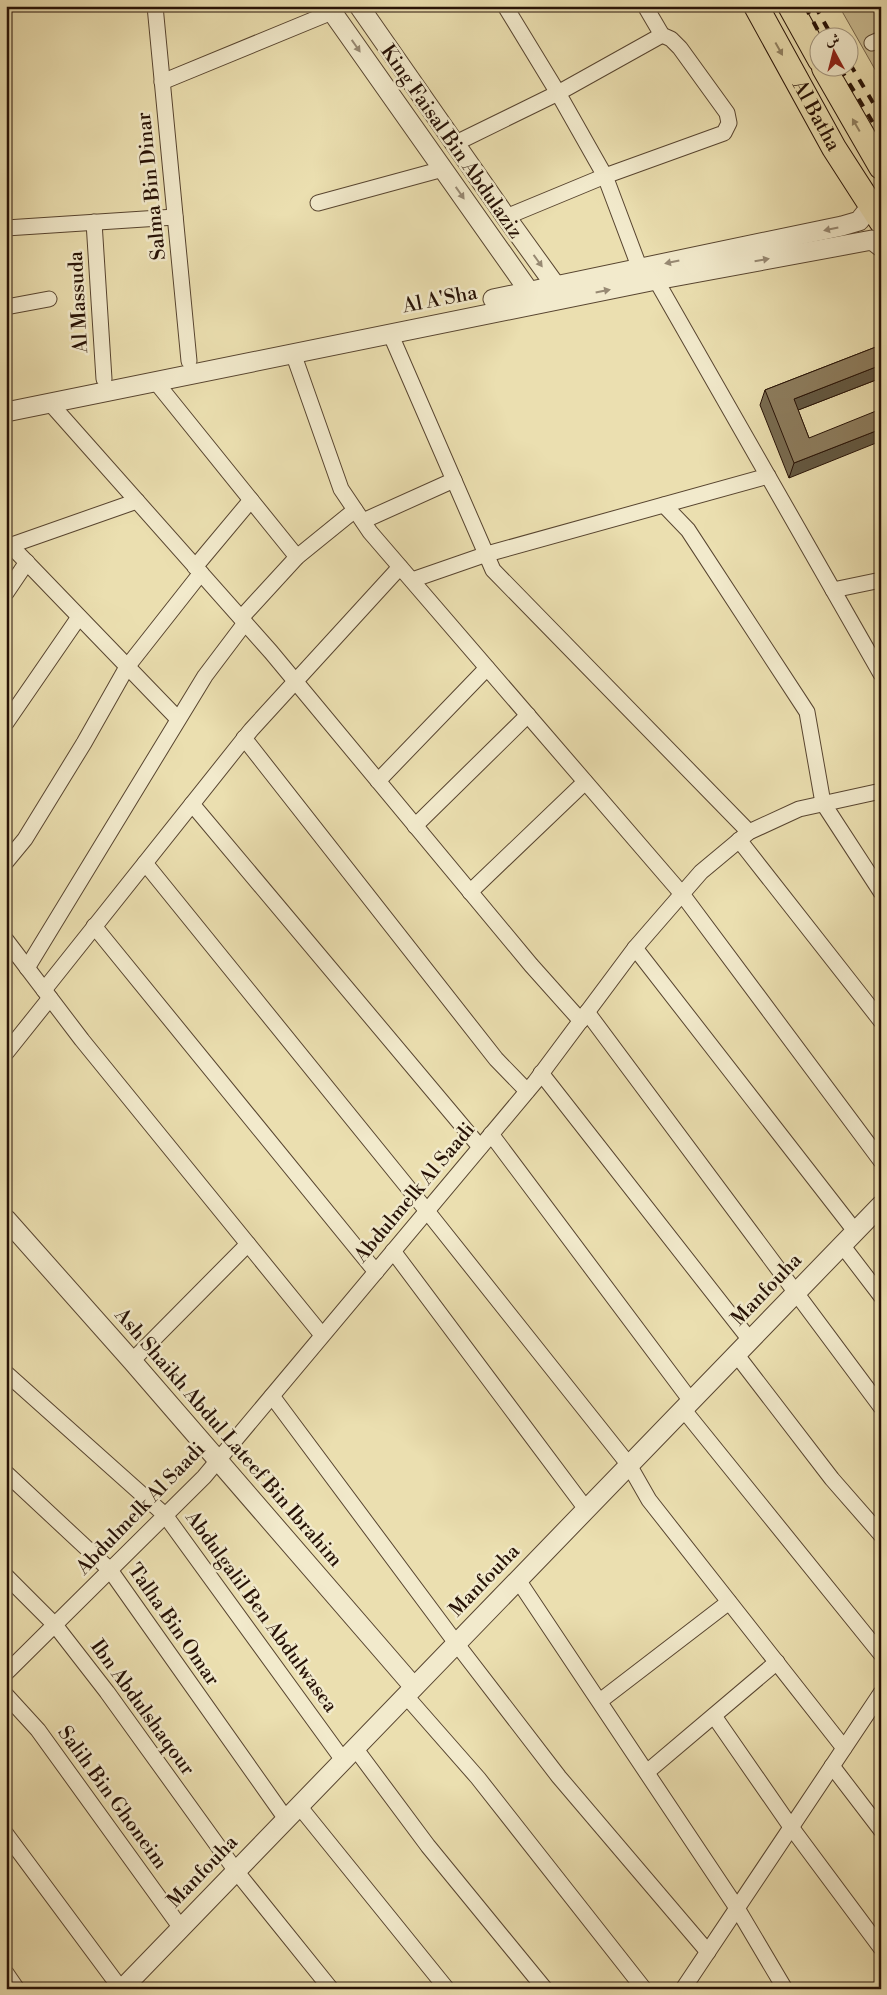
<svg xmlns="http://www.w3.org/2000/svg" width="887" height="1995" font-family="'Libre Bodoni',Amiri,serif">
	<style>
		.green { fill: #cabc93; stroke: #78674c }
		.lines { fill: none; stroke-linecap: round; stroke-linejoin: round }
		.minor-casing { stroke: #584530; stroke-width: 17 }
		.tertiary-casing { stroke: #584530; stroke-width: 21 }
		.primary-casing { stroke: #271206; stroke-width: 26 }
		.minor { stroke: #f2eacc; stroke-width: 15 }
		.tertiary { stroke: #f2eacc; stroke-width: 19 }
		.primary { stroke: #ebdfb0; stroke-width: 24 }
		.rail { stroke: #271206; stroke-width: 4; stroke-dasharray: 9 9; stroke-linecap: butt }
		.wall { fill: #796c51; stroke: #271206 }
		.shaded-wall { fill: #635842; stroke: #271206 }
		.building { fill: #8d7d5e; stroke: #271206 }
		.oneway { fill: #978973 }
		.oneway2 { fill: #938364 }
		.labels { text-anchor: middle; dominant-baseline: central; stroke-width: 5; stroke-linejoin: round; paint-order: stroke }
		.street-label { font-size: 20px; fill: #271206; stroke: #f2eacc }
	</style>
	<rect width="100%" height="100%" fill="#ebdfb0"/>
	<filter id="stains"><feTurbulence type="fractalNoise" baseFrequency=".004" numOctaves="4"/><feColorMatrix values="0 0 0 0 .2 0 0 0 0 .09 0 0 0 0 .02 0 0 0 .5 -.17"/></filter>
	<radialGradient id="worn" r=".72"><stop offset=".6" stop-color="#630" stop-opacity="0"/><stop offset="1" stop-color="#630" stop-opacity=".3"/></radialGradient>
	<path class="green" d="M839,6H881V80Z"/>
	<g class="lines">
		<defs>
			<g id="minor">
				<path d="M155,6L189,361"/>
				<path d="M505,6L558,93L605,176L640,269"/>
				<path d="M872,43L881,39"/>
				<path d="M162,82L332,12"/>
				<path d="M456,143L558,93L662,35"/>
				<path d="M318,203L443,169"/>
				<path d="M506,217L605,176L724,133L729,123L727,113L680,48L671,39L662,35L645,6"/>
				<path d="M94,222L104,379"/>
				<path d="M6,228L175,217"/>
				<path d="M656,280L881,674"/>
				<path d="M6,307L49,299"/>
				<path d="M390,333L493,570L749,832"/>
				<path d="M293,353L341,489L370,532L682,894L881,1161"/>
				<path d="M155,381L297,557"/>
				<path d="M50,403L271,652L531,965L581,1021"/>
				<path d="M664,505L688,530L807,712L823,803L881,892"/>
				<path d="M363,521L454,480"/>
				<path d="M11,546L178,719"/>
				<path d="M6,547L137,501"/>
				<path d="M195,567L251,500"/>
				<path d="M412,580L487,554L768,476"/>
				<path d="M833,590L881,580"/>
				<path d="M6,593L27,562"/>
				<path d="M241,618L297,557L355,510"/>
				<path d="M6,723L79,617"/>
				<path d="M244,738L496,1059L527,1091"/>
				<path d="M378,781L487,668"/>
				<path d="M192,804L480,1147"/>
				<path d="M415,826L528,715"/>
				<path d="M739,840L881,1021"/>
				<path d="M6,862L25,839L84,743L127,667L201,573"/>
				<path d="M145,863L427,1211L629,1465L649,1500L844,1748"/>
				<path d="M470,892L585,782"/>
				<path d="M94,926L376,1272"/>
				<path d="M6,940L82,1040L322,1335"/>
				<path d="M635,948L855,1231"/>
				<path d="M27,968L205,676L245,623"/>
				<path d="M44,990L251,730L400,567"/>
				<path d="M587,1012L881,1407"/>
				<path d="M6,1053L50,998"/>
				<path d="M541,1073L750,1340"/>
				<path d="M491,1134L691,1401"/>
				<path d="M842,1245L881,1296"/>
				<path d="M393,1251L586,1509"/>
				<path d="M736,1354L832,1479L881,1535"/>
				<path d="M132,1361L248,1244"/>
				<path d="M6,1373L165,1515L343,1760"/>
				<path d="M272,1396L456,1643L559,1777L708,1952"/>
				<path d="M683,1409L881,1654"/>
				<path d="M6,1473L110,1570L286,1819"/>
				<path d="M6,1576L55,1625L107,1692L236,1871L331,1989"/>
				<path d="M518,1580L737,1908L785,1989"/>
				<path d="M6,1673L204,1477L535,1082L635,948L701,872L749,832L799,809L881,791"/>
				<path d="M6,1695L38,1730L181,1928"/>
				<path d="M406,1696L478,1778L644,1989"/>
				<path d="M600,1701L729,1602"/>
				<path d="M714,1716L791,1827L881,1948"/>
				<path d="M355,1748L428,1846L545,1989"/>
				<path d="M832,1766L881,1830"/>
				<path d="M647,1772L777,1662"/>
				<path d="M299,1806L447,1989"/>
				<path d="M6,1834L121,1989"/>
				<path d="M6,1973L17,1989"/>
				<path d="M683,1989L881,1693"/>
			</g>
			<g id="tertiary">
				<path d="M328,6L536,301"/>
				<path d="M359,6L506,217L563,296"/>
				<path d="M493,299L842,226L859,221L871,206"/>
				<path d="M6,412L656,280L872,240L881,247"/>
				<path d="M6,1219L132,1361L414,1687"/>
				<path d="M122,1989L881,1205"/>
			</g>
			<g id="primary">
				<path id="s1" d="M756,6L834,148L881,221"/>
				<path d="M790,6L820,60"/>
				<path d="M824,68L881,167"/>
			</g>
		</defs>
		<use href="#minor" class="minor-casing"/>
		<use href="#tertiary" class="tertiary-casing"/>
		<use href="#primary" class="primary-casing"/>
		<use href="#minor" class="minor"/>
		<use href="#tertiary" class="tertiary"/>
		<use href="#primary" class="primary"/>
		<g class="rail">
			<path d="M805,6L822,38"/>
			<path d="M815,6L833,38"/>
			<path d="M850,64L881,116"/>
			<path d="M840,68L881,136"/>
		</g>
	</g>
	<path class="wall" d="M881,345V378L798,410L809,438L789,478L760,405L765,390Z"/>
	<g class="shaded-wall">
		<path d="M881,365V378L788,414L794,399Z"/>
		<path d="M881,429V441L789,478L794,463Z"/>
	</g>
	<path class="building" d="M881,345V365L794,399L809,438L881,409V429L794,463L765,390Z"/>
	<defs><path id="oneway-solid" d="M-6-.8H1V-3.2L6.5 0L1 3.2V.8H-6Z" transform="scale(1.25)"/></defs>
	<g class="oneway">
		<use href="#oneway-solid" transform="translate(356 46) rotate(55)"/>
		<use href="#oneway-solid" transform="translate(460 193) rotate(55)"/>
		<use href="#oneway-solid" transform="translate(831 229) rotate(168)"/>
		<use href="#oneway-solid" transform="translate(762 260) rotate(-10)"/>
		<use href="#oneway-solid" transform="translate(538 261) rotate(54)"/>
		<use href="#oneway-solid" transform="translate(672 262) rotate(168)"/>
		<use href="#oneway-solid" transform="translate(603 291) rotate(-11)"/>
	</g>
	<g class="oneway2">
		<use href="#oneway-solid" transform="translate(779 49) rotate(61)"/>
		<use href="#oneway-solid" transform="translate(856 125) rotate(-120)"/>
	</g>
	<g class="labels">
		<g class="street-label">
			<text stroke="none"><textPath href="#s1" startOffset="125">Al Batha</textPath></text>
			<text transform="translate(451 142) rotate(55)">King Faisal Bin Abdulaziz</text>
			<text transform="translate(152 186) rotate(-96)">Salma Bin Dinar</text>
			<text transform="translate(440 300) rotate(-11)">Al A'Sha</text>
			<text transform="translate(79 302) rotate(-93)">Al Massuda</text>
			<text transform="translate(415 1193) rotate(-50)">Abdulmelk Al Saadi</text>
			<text transform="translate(767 1290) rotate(-46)">Manfouha</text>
			<text transform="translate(228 1438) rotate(49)">Ash Shaikh Abdul Lateef Bin Ibrahim</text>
			<text transform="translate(141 1509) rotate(-46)">Abdulmelk Al Saadi</text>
			<text transform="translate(485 1581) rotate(-46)">Manfouha</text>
			<text transform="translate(261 1612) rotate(54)">Abdulgalil Ben Abdulwasea</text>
			<text transform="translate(173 1625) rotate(55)">Talha Bin Omar</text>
			<text transform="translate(142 1708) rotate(54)">Ibn Abdulshaqour</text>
			<text transform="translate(112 1798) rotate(54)">Salih Bin Ghoneim</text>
			<text transform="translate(203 1872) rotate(-46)">Manfouha</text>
		</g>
	</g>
	<rect width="887" height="1995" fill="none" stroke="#ebdfb0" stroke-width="25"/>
	<rect x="8" y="8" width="872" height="1980" fill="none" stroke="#271206" stroke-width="2.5"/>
	<rect x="12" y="12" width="862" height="1970" fill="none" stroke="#271206"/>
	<g transform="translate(834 52) rotate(353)"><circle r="24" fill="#f2eacc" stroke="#a1947d"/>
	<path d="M0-4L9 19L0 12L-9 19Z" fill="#8f2418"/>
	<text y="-8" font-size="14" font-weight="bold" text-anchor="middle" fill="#271206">ش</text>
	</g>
	<rect width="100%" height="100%" filter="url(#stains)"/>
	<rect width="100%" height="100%" fill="url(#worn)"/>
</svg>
